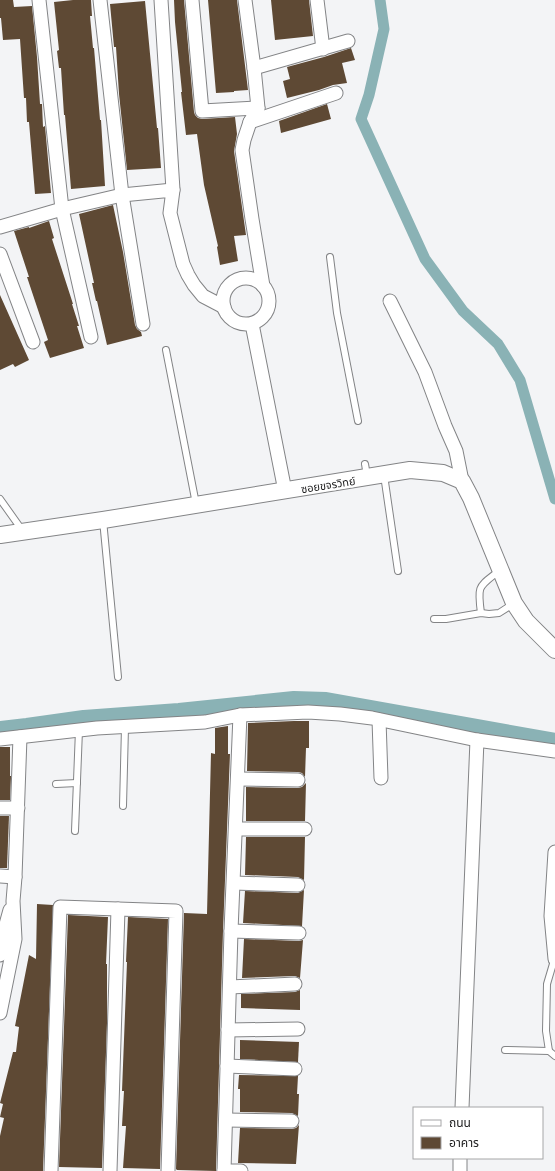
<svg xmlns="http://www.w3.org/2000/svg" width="555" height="1171" font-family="Literata,'Noto Sans Thai',serif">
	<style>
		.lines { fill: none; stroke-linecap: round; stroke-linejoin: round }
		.canal { stroke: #8ab2b5; stroke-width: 11 }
		.river { stroke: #8ab2b5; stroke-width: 20 }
		.building { fill: #5e4934 }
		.service-casing { stroke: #838486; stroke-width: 8 }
		.minor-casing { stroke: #838486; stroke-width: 15 }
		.tertiary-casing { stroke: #838486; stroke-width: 18 }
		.service { stroke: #fff; stroke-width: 6 }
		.minor { stroke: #fff; stroke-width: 13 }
		.tertiary { stroke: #fff; stroke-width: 16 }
		.labels { text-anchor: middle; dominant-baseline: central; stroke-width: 4; stroke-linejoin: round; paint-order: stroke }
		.street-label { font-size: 11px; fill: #212122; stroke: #fff }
	</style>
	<rect width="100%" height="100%" fill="#f3f4f6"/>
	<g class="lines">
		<path class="canal" d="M380,0L384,29L369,95L361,119L425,259L463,311L498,344L520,380L555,499"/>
		<path class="river" d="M0,731L27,728L84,720L179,713L294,701L326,702L555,743"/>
	</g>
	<g class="building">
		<path d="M0,0H13L14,7L32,6L37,57L40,104H42L43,127L45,126L51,193L35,194L29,122H27L26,98H24L20,39L3,40L1,18H0Z"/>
		<path d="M73,0H91L92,16H90L93,48H94L100,120H101L105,186L71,189L65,115H64L61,68H59L57,51L59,50L54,2Z"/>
		<path d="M174,0H184L194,112L195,115L198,118L202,119L235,117L237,134L234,151L246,235L234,236L238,261L220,265L217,247L218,246L204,185L197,134L186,135L181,92H182L175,22Z"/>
		<path d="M208,0H237L248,90L234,91V92L216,93Z"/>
		<path d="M271,0H309L313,36L275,40Z"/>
		<path d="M145,1L157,128H158L161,168L127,170L119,94L116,47H114L110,4Z"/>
		<path d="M351,48L355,60L342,63L347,83L333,85L319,90L287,98L283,81L290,79L287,67L324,57Z"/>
		<path d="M327,104L331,119L281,133L279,121Z"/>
		<path d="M113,205L123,252L135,325L137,329L141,332L142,336L107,345L97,301H96L92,283H94L79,214Z"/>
		<path d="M49,221L54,238L52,239L73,304H72L79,326H77L84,348L50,358L44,342L48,340L27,277H29L14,231L29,227V228Z"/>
		<path d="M0,295L29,360L15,367L13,364L0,370Z"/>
		<path d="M294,721H309V748H306L305,777L302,773L298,772L247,771L248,723Z"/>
		<path d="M228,726V754H230L229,779L223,931L216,1171L177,1170L176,1169L184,913L207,914L211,753L215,754V728Z"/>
		<path d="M0,747H10V776H11L10,800H0Z"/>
		<path d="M306,783L305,821H246V787L298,788L302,787Z"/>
		<path d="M0,816H9L7,868H0Z"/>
		<path d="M246,837H305L304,880L298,877L245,875Z"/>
		<path d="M304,890L302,926L243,923L245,891L298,893Z"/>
		<path d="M37,904L53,905L43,1171H0V1136L4,1118L0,1117L3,1104L0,1103L13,1052H16L19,1027L15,1026L29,955L36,959Z"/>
		<path d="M68,915L108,917L106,964H107V1023L102,1168L59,1167Z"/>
		<path d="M128,917L168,919L160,1169L123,1168L126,1126H122L124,1091H122L127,962H126Z"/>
		<path d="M244,939L299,941L303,940L300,978L295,976L242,978Z"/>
		<path d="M300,990V1010L241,1008V994L295,992Z"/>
		<path d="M240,1040L299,1042L298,1062L240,1059Z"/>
		<path d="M239,1075L298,1076L297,1094H299L298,1116L292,1113L240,1112V1089H238Z"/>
		<path d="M299,1125L296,1164L238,1163L240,1128L292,1129L296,1128Z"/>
	</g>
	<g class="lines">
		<defs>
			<g id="service">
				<path d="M330,257L337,313L358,421"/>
				<path d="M166,350L196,504"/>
				<path d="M365,464L367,476"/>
				<path d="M384,475L398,571"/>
				<path d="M0,499L22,530"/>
				<path d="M103,520L118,677"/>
				<path d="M481,613C477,584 479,587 500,570"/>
				<path d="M434,619H446L481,613L489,614L499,613L513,604"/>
				<path d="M56,784L77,783"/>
				<path d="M123,806L125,727"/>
				<path d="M75,831L79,730"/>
				<path d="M555,957L547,984L546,1031L549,1051L555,1056"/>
				<path d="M505,1050L549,1051"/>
			</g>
			<g id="minor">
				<path d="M39,0L62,209L91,337"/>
				<path d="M100,0L122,195L143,324"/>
				<path d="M161,0L173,190"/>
				<path d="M192,0L202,111L258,108"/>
				<path d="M245,0L254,68L258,108L250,122L244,140L242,150L252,219L263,286"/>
				<path d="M317,0L323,49"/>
				<path d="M254,68L348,41"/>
				<path d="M250,122L336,93"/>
				<path d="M0,227L62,209L122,195L173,190L170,213L183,264L188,275L194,285L203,296L224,307"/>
				<path d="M0,254L33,342"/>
				<circle cx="246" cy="301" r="23"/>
				<path d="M390,301L425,372L445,426L456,451L462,481"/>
				<path d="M252,324L285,491"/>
				<path d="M379,720L381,778"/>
				<path d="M0,739L97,728L205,722L240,715L308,712L340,714L372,718L477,740L555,751"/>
				<path d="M238,779L298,780"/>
				<path d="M0,808H18"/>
				<path d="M236,829H305"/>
				<path d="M555,852L551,916L555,959"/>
				<path d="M0,876L15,877"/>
				<path d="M234,883L298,885"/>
				<path d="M231,931L299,933"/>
				<path d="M0,955L5,928L10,910"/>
				<path d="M230,987L295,984"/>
				<path d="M0,1013L15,939L13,901L15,877L20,737"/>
				<path d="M228,1030L298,1029"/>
				<path d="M227,1066L295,1069"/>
				<path d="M462,1108L477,740"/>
				<path d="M226,1120L292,1121"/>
				<path d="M51,1171L60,907L176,911L168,1171"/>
				<path d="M110,1171L118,909"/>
				<path d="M224,1171L231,931L240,715"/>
				<path d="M224,1171H241"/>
				<path d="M460,1171V1158"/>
			</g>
			<path id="tertiary" d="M0,535L103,520L410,470L443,473L462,481L471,498L514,603L526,621L555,650"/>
		</defs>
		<use href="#service" class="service-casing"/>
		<use href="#minor" class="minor-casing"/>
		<use href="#tertiary" class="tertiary-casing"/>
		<use href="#service" class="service"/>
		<use href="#minor" class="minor"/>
		<use href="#tertiary" class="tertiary"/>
	</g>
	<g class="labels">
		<g class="street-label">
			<text transform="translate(328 484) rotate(-9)">ซอยขจรวิทย์</text>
		</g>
	</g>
	<rect x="413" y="1107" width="130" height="52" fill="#ffffff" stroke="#a6a6a7"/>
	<rect x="421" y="1120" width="20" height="6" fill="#ffffff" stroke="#a6a6a7"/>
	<text x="449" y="1127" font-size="12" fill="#212122">ถนน</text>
	<rect x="421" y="1137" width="20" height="12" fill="#5e4934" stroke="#a6a6a7"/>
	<text x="449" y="1147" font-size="12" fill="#212122">อาคาร</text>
</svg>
